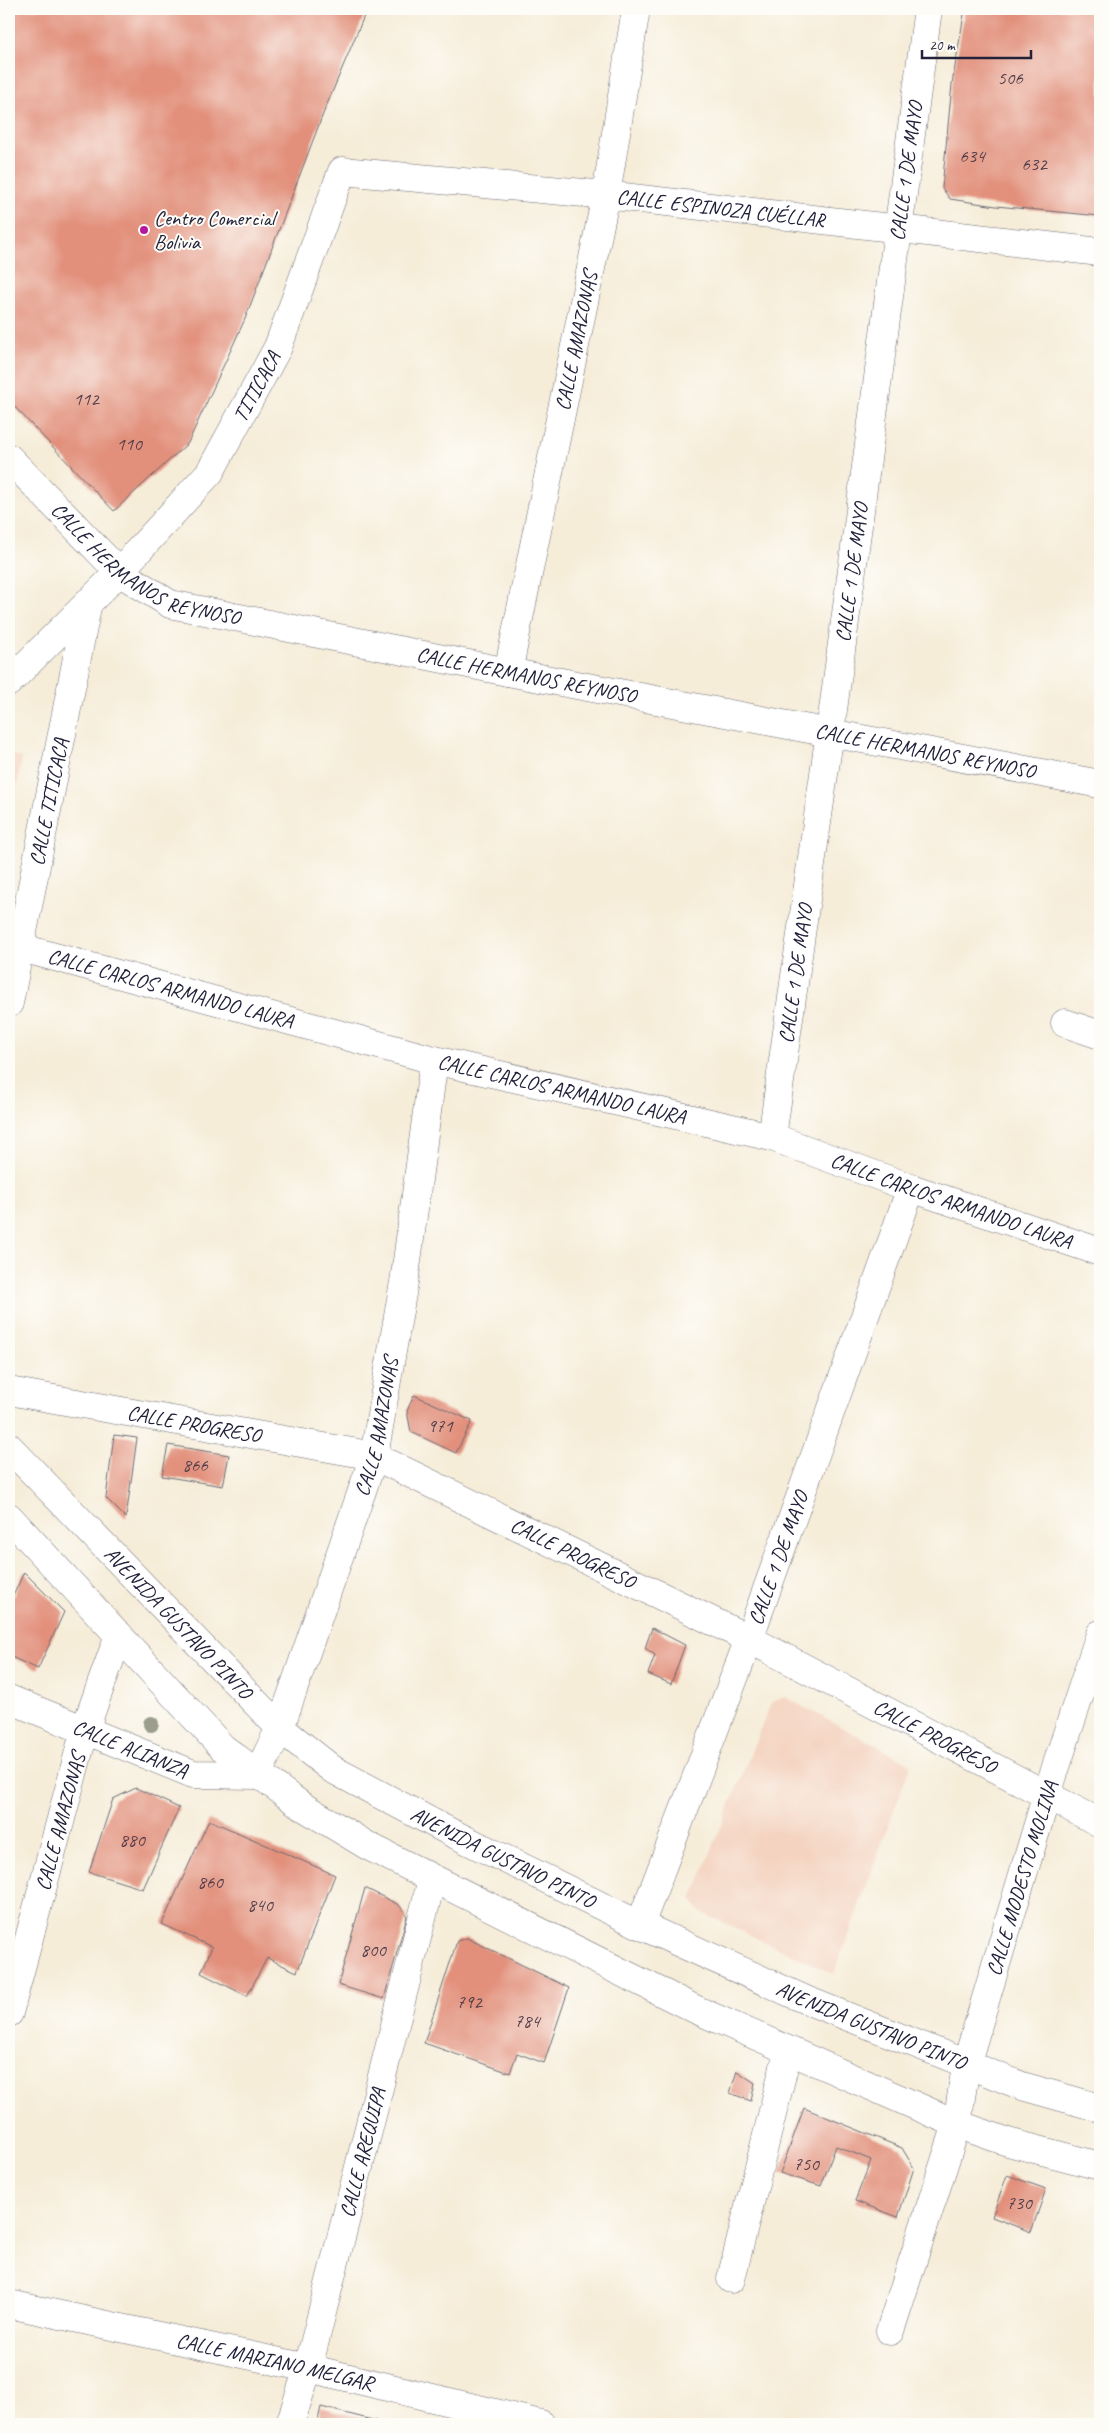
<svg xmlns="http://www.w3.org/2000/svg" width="1109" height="2433" font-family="Caveat,sans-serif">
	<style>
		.built { fill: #f4d3c0 }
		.building { fill: #e2907b }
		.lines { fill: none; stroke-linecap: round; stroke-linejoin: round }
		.minor-casing { stroke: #6c6972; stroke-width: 29 }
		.major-casing { stroke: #6c6972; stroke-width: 29 }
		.minor { stroke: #fff; stroke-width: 28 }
		.major { stroke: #fff; stroke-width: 28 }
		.tree { fill: #9c9e8d }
		.poi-dot { fill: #b5179e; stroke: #fdfcf7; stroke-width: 2 }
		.labels { text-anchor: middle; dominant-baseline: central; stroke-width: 4; stroke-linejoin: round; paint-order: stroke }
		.number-label { font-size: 19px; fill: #523e4b }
		.street-label { font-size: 21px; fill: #22223b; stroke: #fdfcf7 }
		.poi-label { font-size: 21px; fill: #22223b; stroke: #fdfcf7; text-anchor: start }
	</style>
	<rect width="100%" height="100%" fill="#fdfcf7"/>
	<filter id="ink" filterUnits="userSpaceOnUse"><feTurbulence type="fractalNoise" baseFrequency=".02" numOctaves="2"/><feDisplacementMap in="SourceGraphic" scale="10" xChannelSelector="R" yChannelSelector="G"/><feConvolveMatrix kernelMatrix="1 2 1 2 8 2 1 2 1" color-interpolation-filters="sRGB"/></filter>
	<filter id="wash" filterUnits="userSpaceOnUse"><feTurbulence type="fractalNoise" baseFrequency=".0096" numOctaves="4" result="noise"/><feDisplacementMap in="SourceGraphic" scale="20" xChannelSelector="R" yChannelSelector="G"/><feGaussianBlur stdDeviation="1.12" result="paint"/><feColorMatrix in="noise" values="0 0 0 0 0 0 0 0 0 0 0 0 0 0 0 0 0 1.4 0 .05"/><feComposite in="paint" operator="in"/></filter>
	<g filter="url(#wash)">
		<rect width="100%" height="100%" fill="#f6edd9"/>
		<g class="built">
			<path d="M9,753L22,758L9,826Z"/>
			<path d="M785,1697L911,1764L834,1974L700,1912L692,1899L771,1703Z"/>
		</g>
		<g id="blocks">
			<g class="building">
				<path d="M9,9H367L323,114L245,319L188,443L114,511L9,401Z"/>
				<path d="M965,9H1100V216L996,206L950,199L942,188L952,84Z"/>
				<path d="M414,1395L472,1421L456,1453L411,1432L407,1411Z"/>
				<path d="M114,1435L137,1438L126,1518L106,1498Z"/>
				<path d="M168,1445L229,1455L223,1486L162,1476Z"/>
				<path d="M24,1572L64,1612L38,1669L9,1656V1605Z"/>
				<path d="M652,1628L685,1645L671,1684L648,1674L655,1655L645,1648Z"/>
				<path d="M136,1788L179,1808L143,1889L89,1872L113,1799Z"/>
				<path d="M209,1820L335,1875L297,1972L267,1958L247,1996L201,1973L212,1947L162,1924Z"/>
				<path d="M365,1888L399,1905L407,1916L384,1999L338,1985Z"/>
				<path d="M467,1938L569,1988L544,2063L517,2053L510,2073L424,2043L457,1941Z"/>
				<path d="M737,2071L755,2083L751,2101L730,2093Z"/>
				<path d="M804,2108L902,2148L914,2168L898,2217L855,2201L871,2160L836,2146L821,2186L780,2173Z"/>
				<path d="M1007,2175L1046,2189L1031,2232L992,2217Z"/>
				<path d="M321,2407L388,2424H317Z"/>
			</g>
		</g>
	</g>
	<g filter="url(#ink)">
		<use href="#blocks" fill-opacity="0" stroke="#6c6972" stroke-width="1"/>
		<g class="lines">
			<defs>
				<g id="minor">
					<path id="s1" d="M9,458L119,572L170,604L508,672L1100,784"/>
					<path id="s2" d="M508,672L606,195L636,9"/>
					<path id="s3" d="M9,682L119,572L210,472L278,347L342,171L606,195L1100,252"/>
					<path id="s4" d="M18,947L434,1060L772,1137L911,1188L1100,1252"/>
					<path id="s5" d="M9,1003L88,602"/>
					<path d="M1065,1023L1100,1035"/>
					<path id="s6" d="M772,1137L830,732L928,9"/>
					<path id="s7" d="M9,1391L374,1456L749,1639L1100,1823"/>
					<path id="s8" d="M9,1699L193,1774L257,1775L280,1728L374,1456L405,1276L434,1060"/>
					<path id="s9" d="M640,1925L749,1639L911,1188"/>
					<path id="s10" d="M9,2013L85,1729L119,1635"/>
					<path d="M731,2279L788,2051"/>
					<path id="s11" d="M9,2304L308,2368L541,2424"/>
					<path id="s12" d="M890,2331L957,2124L966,2065L1047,1794L1100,1634"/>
					<path id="s13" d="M290,2424L308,2368L432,1879"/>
				</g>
				<g id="major">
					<path id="s14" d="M9,1447L280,1728L332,1769L450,1832L640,1925L806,2000L1022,2086L1100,2108"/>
					<path d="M9,1517L223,1748L302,1806L368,1846L697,2010L957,2124L1008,2142L1100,2166"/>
				</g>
			</defs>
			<use href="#minor" class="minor-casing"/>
			<use href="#major" class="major-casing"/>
			<use href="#minor" class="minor"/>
			<use href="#major" class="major"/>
		</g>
		<circle class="tree" cx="151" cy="1724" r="8"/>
	</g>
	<circle class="poi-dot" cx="144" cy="230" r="5"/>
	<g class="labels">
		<g class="number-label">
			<text x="1010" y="78">506</text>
			<text x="972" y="156">634</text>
			<text x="1034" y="164">632</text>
			<text x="86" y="399">112</text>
			<text x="129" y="444">110</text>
			<text x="440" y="1426">971</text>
			<text x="195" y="1465">866</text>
			<text x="132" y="1840">880</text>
			<text x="210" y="1882">860</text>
			<text x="260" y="1905">840</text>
			<text x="373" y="1950">800</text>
			<text x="469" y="2002">792</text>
			<text x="527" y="2021">784</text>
			<text x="806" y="2164">750</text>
			<text x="1019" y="2203">730</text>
		</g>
		<g class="street-label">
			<text stroke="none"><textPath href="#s6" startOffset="975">CALLE 1 DE MAYO</textPath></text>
			<text stroke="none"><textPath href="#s3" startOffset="1001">CALLE ESPINOZA CUÉLLAR</textPath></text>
			<text stroke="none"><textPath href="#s2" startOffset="338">CALLE AMAZONAS</textPath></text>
			<text stroke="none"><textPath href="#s3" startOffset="388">TITICACA</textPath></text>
			<text stroke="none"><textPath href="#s1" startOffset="178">CALLE HERMANOS REYNOSO</textPath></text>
			<text stroke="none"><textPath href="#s6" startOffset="570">CALLE 1 DE MAYO</textPath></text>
			<text stroke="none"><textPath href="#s1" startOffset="582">CALLE HERMANOS REYNOSO</textPath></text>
			<text stroke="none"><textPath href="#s1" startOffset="988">CALLE HERMANOS REYNOSO</textPath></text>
			<text stroke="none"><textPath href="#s5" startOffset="205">CALLE TITICACA</textPath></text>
			<text stroke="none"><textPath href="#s6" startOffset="165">CALLE 1 DE MAYO</textPath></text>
			<text stroke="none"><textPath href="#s4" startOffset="158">CALLE CARLOS ARMANDO LAURA</textPath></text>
			<text stroke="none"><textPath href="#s4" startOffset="562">CALLE CARLOS ARMANDO LAURA</textPath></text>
			<text stroke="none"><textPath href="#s4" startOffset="968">CALLE CARLOS ARMANDO LAURA</textPath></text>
			<text stroke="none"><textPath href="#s7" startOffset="188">CALLE PROGRESO</textPath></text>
			<text stroke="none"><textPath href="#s8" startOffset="632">CALLE AMAZONAS</textPath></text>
			<text stroke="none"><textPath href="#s7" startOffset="592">CALLE PROGRESO</textPath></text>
			<text stroke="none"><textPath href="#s9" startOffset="392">CALLE 1 DE MAYO</textPath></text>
			<text stroke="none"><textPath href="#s14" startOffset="244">AVENIDA GUSTAVO PINTO</textPath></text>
			<text stroke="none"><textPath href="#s7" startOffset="998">CALLE PROGRESO</textPath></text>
			<text stroke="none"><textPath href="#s8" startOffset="131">CALLE ALIANZA</textPath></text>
			<text stroke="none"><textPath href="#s10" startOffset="198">CALLE AMAZONAS</textPath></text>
			<text stroke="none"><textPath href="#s14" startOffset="649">AVENIDA GUSTAVO PINTO</textPath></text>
			<text stroke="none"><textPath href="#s12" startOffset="472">CALLE MODESTO MOLINA</textPath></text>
			<text stroke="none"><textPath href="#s14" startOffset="1054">AVENIDA GUSTAVO PINTO</textPath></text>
			<text stroke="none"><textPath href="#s13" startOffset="281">CALLE AREQUIPA</textPath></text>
			<text stroke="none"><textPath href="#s11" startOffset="272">CALLE MARIANO MELGAR</textPath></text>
		</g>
		<g class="poi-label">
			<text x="154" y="218">Centro Comercial<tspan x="154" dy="24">Bolivia</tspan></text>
		</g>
	</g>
	<rect width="1109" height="2433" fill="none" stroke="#fdfcf7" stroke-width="30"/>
	<path d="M922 50v8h109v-8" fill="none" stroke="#22223b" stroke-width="2.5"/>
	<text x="929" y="50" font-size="15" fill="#22223b" stroke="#fdfcf7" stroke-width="4" paint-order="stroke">20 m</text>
</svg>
